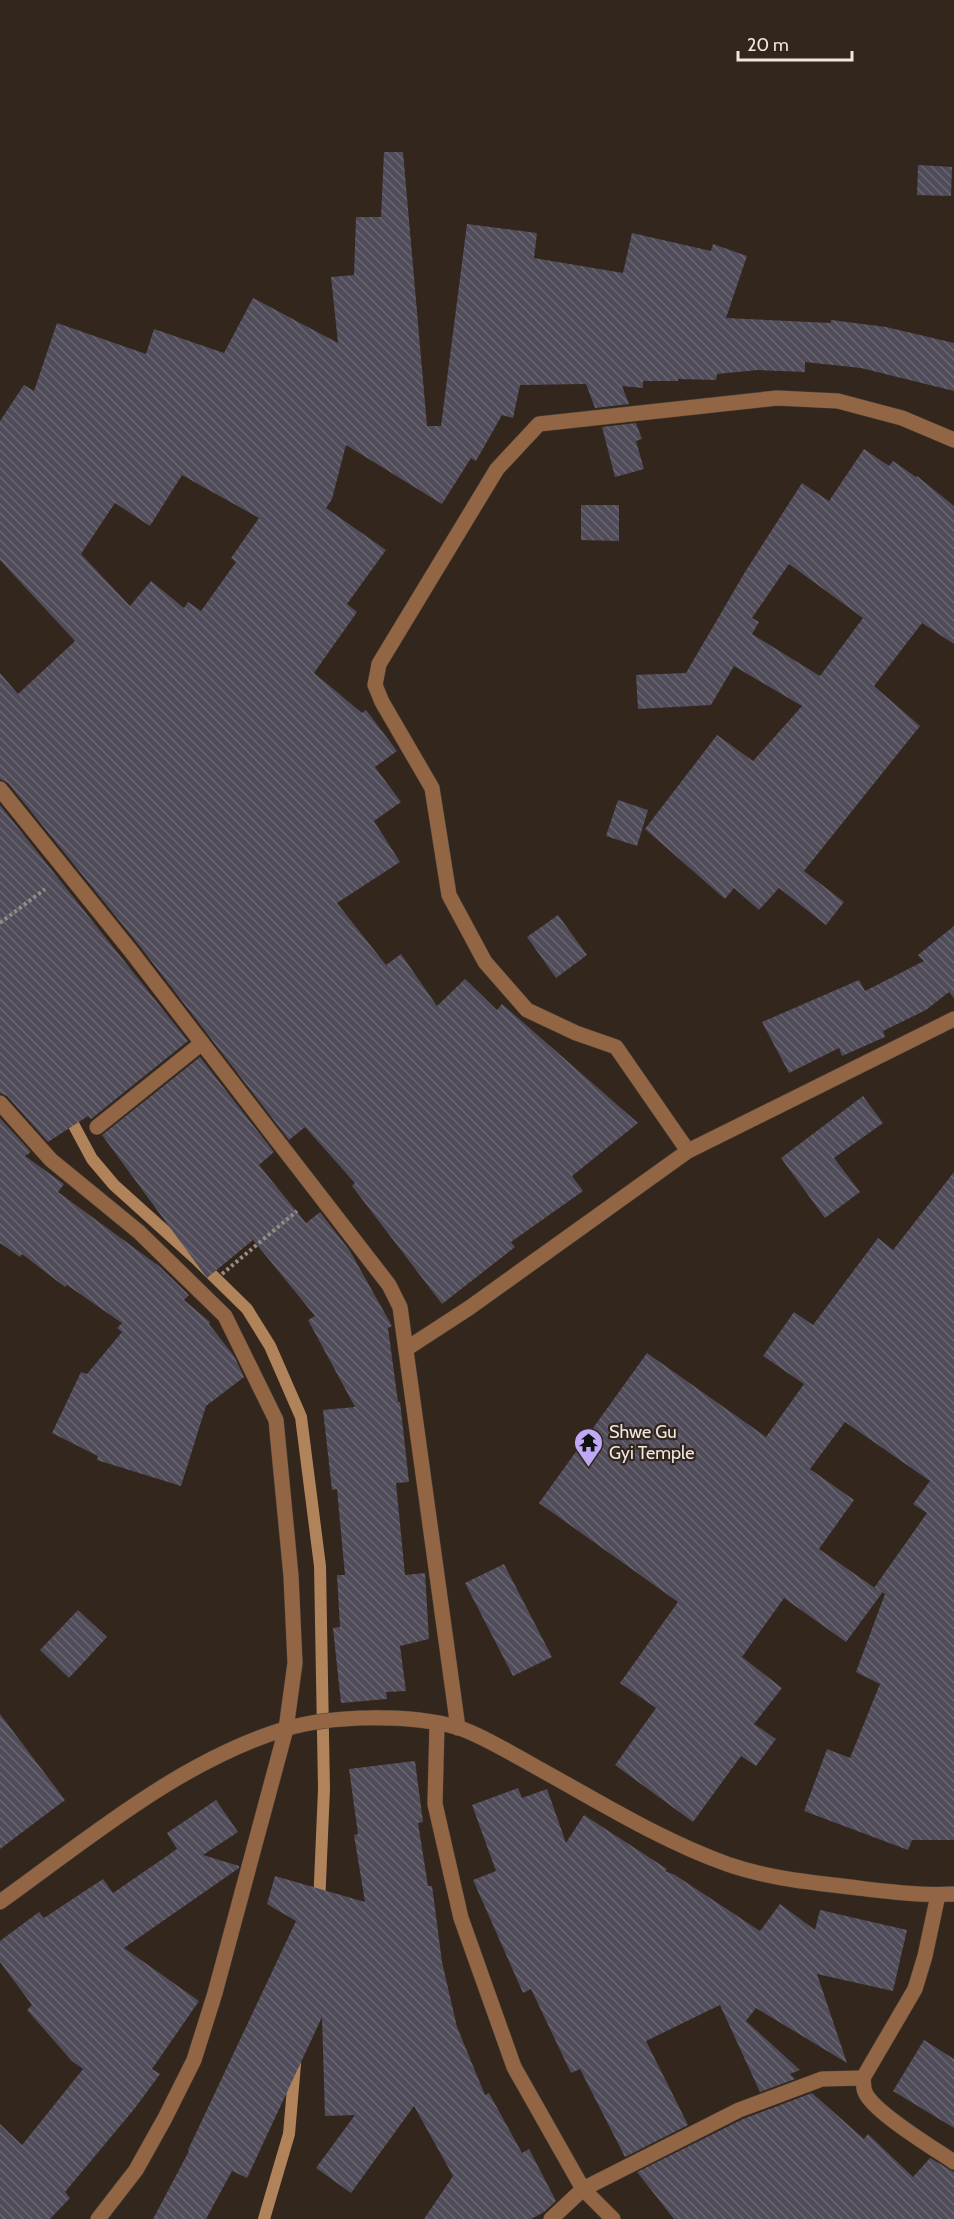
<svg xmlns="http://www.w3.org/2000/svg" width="954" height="2219" font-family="Cabin,sans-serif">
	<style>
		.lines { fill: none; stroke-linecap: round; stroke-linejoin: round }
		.stream { stroke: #b1835b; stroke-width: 12 }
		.building { fill: url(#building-back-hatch); fill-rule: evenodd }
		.minor-casing { stroke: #4c4138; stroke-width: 16 }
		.path { stroke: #968c84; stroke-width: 4; stroke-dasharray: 3 3; stroke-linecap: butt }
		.minor { stroke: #926544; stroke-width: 15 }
		.labels { text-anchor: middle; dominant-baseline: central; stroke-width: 4.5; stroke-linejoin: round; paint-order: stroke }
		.poi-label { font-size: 18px; fill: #efe7e1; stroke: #32261d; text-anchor: start }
	</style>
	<defs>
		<pattern id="building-back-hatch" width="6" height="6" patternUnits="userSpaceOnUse" patternTransform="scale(1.5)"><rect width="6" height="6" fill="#504c5a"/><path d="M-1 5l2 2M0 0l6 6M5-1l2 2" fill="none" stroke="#6a6671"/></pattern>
	</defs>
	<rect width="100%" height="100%" fill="#32261d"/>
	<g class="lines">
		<g class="stream">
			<path d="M69,1111L71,1120L92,1159L114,1185L195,1258L247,1309L270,1346L301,1417L320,1566L324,1789L319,1905"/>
			<path d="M264,2219L289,2134L295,2064"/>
		</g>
	</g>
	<g class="building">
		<path d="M384,152H403L427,426H441L467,224L537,233L534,258L623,273L632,233L711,251L713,244L747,256L726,318L831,323V320L886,327L954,343V391L861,368L805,362V372L758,370L717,374L716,380L678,379V381H643V388L622,386L629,404L595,408L586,384L520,385L513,418L502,415L476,461L471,458L442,504L346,445L332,499L326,508L386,550L347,604L357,612L314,673L362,713L366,710L397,751L375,767L401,802L374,821L400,862L337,903L386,965L401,954L437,1006L465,979L497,1010L502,1004L638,1123L572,1176L583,1191L511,1242L515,1247L442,1304L352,1186L355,1183L305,1127L289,1140L138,944L8,783L0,779V673L18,694L75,641L0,560V421L24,385L34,391L57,323L146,354L154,329L224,353L253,298L338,343L331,277L354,275L356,217H381ZM182,475L259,518L231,558L236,562L201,611L188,602L184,608L151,581L130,606L81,554L115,503L150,526Z"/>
		<path d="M918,165L952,167L951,196L917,195Z"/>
		<path d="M636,423L642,439L636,441L644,469L615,477L602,427Z"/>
		<path d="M864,449L889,466L893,461L916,477L917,476L954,506V644L922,623L874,686L920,726L804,871L844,902L826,925L779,888L759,910L734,888L725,899L645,829L717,735L753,761L802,706L734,666L711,705L638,709L636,675L686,673L745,572L802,483L829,501ZM789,564L863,618L820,676L752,634L759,622L752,618Z"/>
		<path d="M581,505H619V541L581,540Z"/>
		<path d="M618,800L648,810L637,846L606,836Z"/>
		<path d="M0,805L188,1041L91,1119L88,1116L48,1142L7,1096L0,1093Z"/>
		<path d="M558,915L587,955L556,978L527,937Z"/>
		<path d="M954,926V998L949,992L926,1010L883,1031L885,1037L842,1056L839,1048L789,1073L762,1022L859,980L865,991L924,961L918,955Z"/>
		<path d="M200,1057L274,1152L259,1165L306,1223L320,1212L350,1251L392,1326L388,1328L398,1402H400L409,1482L396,1483L405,1575L425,1573L429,1639L400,1646L406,1691L386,1692L387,1699L341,1703L333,1628L340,1627L337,1575H345L337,1489L332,1490L323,1410L355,1407L308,1320L315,1316L253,1240L207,1278L102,1135Z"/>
		<path d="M863,1096L883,1123L834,1158L860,1192L825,1218L781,1158Z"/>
		<path d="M0,1118L31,1152L25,1156L64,1184L58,1192L159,1266L189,1295L184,1300L210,1322L209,1324L234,1356L244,1377L206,1406L181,1486L97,1460L98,1456L52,1433L81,1372L87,1374L122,1332L117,1328L122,1323L67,1285L65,1287L22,1254L20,1257L0,1243Z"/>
		<path d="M954,1172V1840H912L908,1850L804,1811L827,1749L850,1758L880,1684L856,1672L885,1594L874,1588L927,1513L913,1504L930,1481L845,1422L810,1469L854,1500L819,1549L882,1593L846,1642L784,1598L742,1657L782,1688L754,1724L776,1739L756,1766L741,1756L693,1822L615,1765L656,1708L620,1683L678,1602L539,1503L647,1353L766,1437L804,1384L763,1356L794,1312L813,1325L878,1238L893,1250Z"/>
		<path d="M504,1564L552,1657L513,1676L465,1583Z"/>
		<path d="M78,1610L107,1637L69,1678L40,1650Z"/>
		<path d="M0,1714L65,1800L0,1849Z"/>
		<path d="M415,1761L423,1822L418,1823L428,1886H432L442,1962L457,2027L485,2095L489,2093L522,2153L529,2149L556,2201L544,2212L531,2219H424L453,2176L414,2106L351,2193L316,2168L355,2115L325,2116L322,2017L247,2178L232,2171L206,2219H153L189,2151L188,2150L296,1921L267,1904L275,1876L365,1902L354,1835L358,1834L349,1769Z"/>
		<path d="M518,1788L522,1798L547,1789L566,1843L584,1815L667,1869L665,1871L675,1875L760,1931L780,1904L815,1930L820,1910L907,1930L893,1991L817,1974L847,2063L756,2008L746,2021L800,2070L790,2074L795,2079L760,2092L720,2005L646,2041L688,2125L625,2157L580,2069L571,2073L531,1989L523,1993L473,1880L496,1871L472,1805Z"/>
		<path d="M216,1800L238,1832L203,1855L239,1866V1868L124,1948L199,2001L152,2069L160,2074L135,2108L65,2192L70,2198L50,2219H0V2124L22,2145L83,2069L72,2061L27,2010L32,2005L0,1962V1941L39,1912L44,1918L103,1879L113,1893L177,1849L167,1833Z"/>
		<path d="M924,2040L954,2059V2128L893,2091Z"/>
		<path d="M812,2093L864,2139L868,2134L913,2177L930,2158L954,2172V2219H674L637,2172L743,2119Z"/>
	</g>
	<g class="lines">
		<defs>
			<g id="minor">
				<path d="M0,789L130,950L389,1285L400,1307L458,1728"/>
				<path d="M0,1103L51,1160L139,1232L225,1316L276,1420L291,1576L295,1663L286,1729L215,1993L194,2060L165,2118L136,2170L98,2219"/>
				<path d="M97,1127L202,1043"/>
				<path d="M688,1151L616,1047L576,1033L527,1010L485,962L449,895L432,788L382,702L375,685L379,664L497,469L539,424L777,398L838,401L902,418L954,440"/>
				<path d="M406,1349L469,1308L688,1151L954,1019"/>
				<path d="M437,1724L435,1804L461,1918L514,2067L583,2189L613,2219"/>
				<path d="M938,1895L925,1956L915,1989L863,2078C864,2082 863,2088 865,2092C873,2112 935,2149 954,2162"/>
				<path d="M0,1902C88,1839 180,1761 285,1729C332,1715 408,1714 456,1727C478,1733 514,1755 536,1767C598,1801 660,1840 727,1864C767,1878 808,1882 850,1887C884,1891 919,1896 954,1894"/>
				<path d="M551,2219L583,2189L739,2110L822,2079L863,2078"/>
			</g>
		</defs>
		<use href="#minor" class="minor-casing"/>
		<g class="path">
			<path d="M0,923L45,889"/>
			<path d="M222,1274L297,1211"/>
		</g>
		<use href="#minor" class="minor"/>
	</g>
	<defs>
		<symbol id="temple-pin" viewBox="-11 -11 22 30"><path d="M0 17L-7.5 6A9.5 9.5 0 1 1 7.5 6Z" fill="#bfa9f4" stroke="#32261d"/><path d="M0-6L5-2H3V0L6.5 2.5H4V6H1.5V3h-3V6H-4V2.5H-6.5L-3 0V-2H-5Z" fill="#111"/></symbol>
	</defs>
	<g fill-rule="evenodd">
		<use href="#temple-pin" x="572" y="1426" width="33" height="45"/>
	</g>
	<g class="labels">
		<g class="poi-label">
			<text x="609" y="1432">Shwe Gu<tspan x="609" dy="21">Gyi Temple</tspan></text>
		</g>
	</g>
	<path d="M738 51v9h114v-9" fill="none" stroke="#efe7e1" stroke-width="3"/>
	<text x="747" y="51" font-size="18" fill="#efe7e1" stroke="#32261d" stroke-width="4.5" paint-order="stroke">20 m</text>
</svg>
